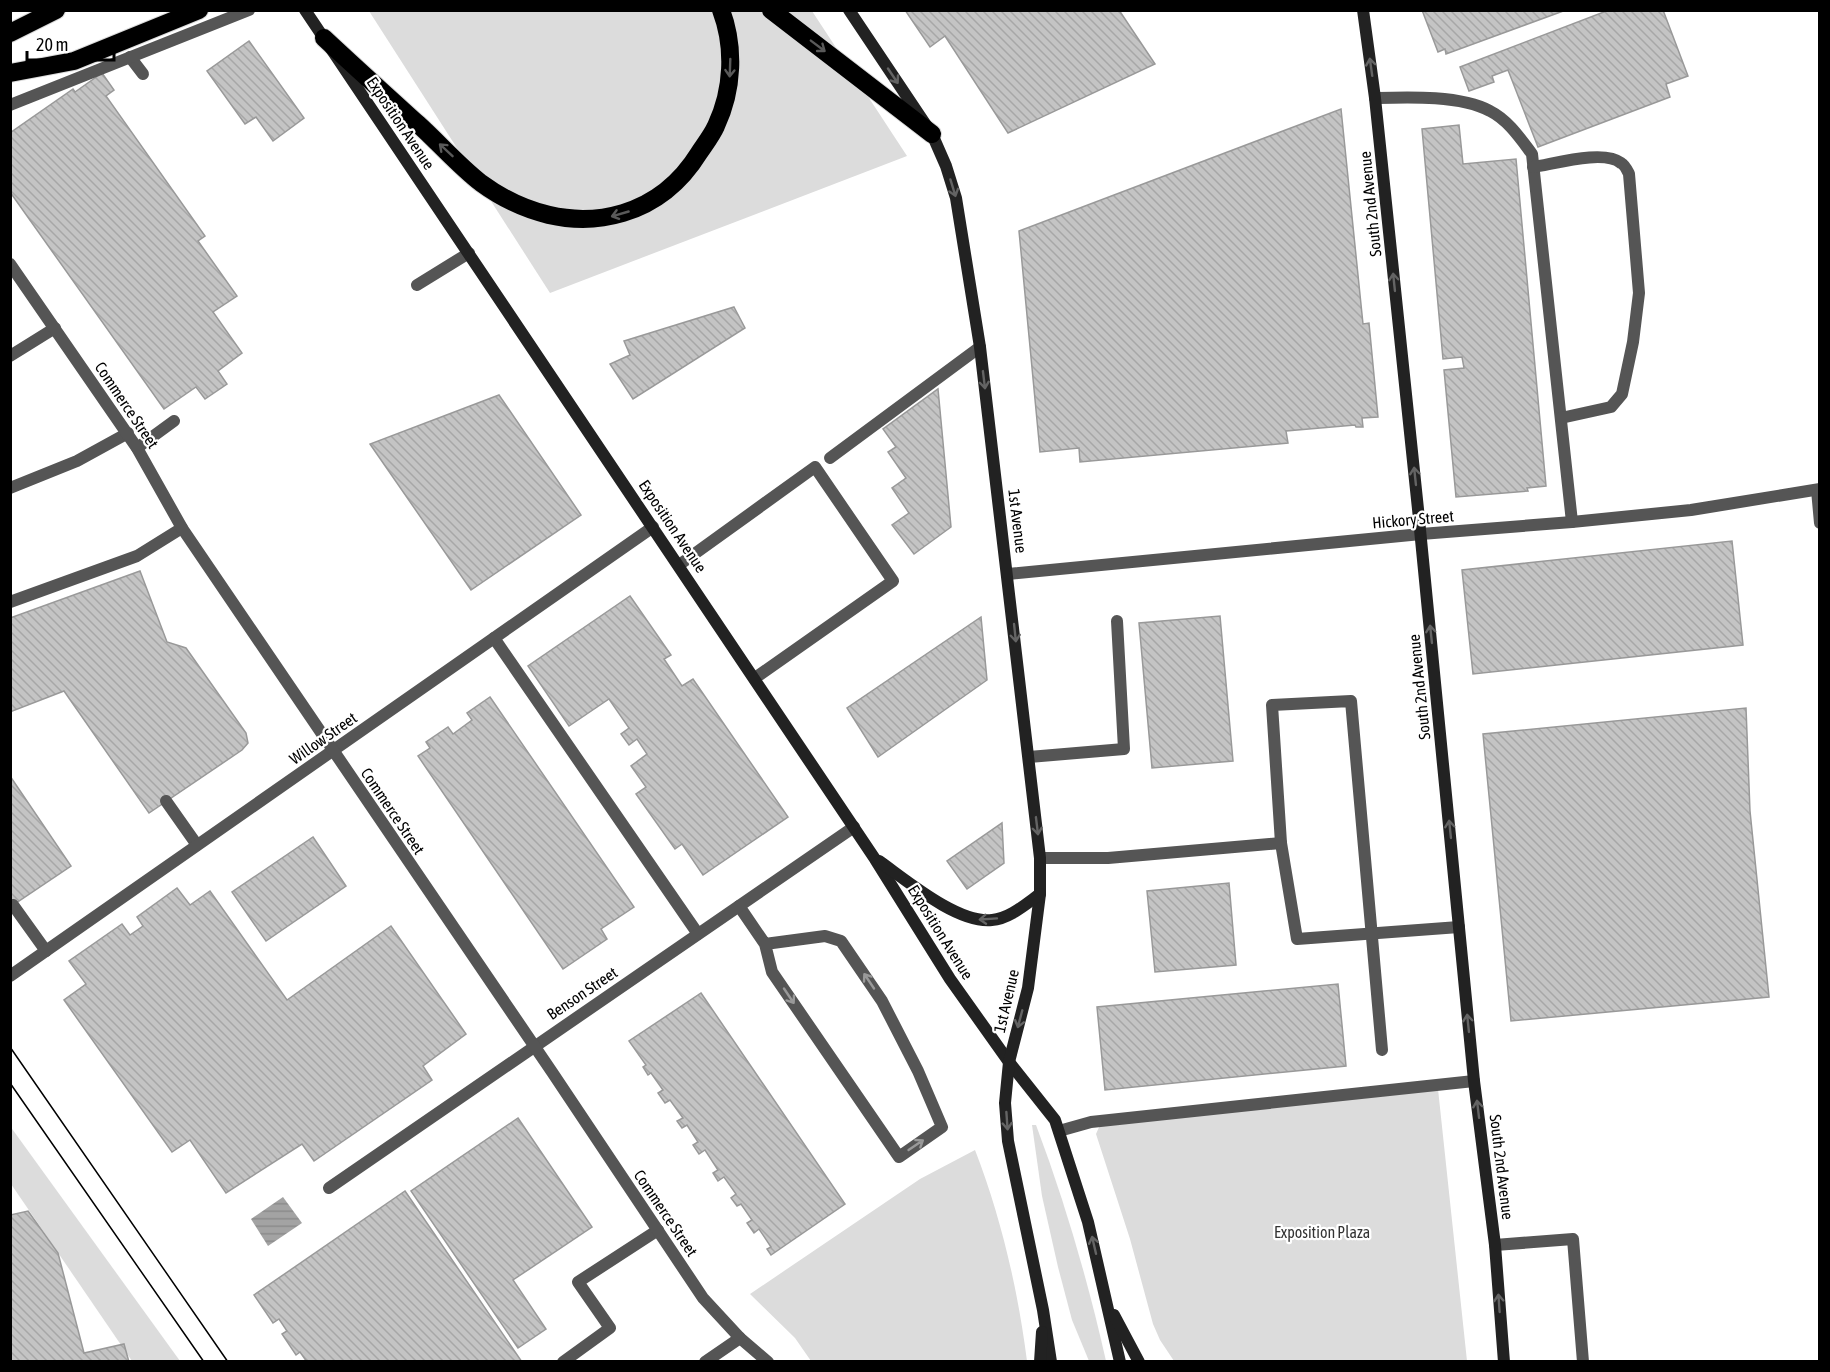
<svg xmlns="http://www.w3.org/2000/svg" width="1830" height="1372" font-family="'Asap Condensed',sans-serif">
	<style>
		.green { fill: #dcdcdc }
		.water { fill: url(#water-rules) }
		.building { fill: url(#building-back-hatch); stroke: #999; stroke-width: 1.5 }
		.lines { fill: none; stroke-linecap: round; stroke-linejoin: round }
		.motorway-casing { stroke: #dbdbdb; stroke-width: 20 }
		.service { stroke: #555; stroke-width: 12 }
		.minor { stroke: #555; stroke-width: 12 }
		.tertiary { stroke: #555; stroke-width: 12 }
		.secondary { stroke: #222; stroke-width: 12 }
		.motorway { stroke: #000; stroke-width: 18 }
		.tram { stroke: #000; stroke-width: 1.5 }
		.oneway { stroke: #595959 }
		.oneway2 { stroke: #646464 }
		.oneway3 { stroke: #999 }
		.labels { text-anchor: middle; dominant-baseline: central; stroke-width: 4.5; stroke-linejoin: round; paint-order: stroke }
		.street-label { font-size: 16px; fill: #000; stroke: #fff }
		.park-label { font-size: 16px; fill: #333; stroke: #fff }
	</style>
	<defs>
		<pattern id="water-rules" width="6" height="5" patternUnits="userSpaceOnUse" patternTransform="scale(1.5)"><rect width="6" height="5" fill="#a3a3a3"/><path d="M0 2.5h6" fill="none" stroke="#8b8b8b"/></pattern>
		<pattern id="building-back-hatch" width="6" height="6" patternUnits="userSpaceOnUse" patternTransform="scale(1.5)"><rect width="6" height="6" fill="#c4c4c4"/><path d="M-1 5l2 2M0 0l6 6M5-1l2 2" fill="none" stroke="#a7a7a7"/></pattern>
	</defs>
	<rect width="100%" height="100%" fill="#fff"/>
	<g class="green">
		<path d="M369,11H812L907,156L550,293Z"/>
		<path d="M1438,1089L1467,1361H1174L1160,1340L1153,1324L1130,1239L1096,1134L1100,1125Z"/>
		<path d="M1032,1125H1036C1065,1202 1088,1281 1106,1361H1089L1072,1320L1058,1267L1042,1196Z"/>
		<path d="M10,1126L180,1361H132L11,1184Z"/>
		<path d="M975,1150C1001,1217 1018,1290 1027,1361H811L795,1338L750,1294L920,1179Z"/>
	</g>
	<path class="water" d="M283,1197L302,1223L268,1246L251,1219Z"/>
	<g class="building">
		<path d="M905,10H1119L1155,64L1008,133L945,36L930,47Z"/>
		<path d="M1422,10H1566L1446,54L1445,49L1438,52Z"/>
		<path d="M1609,10H1663L1688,76L1666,84L1670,97L1538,147L1508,70L1492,76L1494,82L1469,91L1460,67Z"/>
		<path d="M249,41L304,118L273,141L256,117L245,124L207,71Z"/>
		<path d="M102,73L114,90L106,96L205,236L198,241L237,296L213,312L242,353L218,371L227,384L205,399L196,387L164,409L10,192V133L73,89L75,92Z"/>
		<path d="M1341,109L1363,324L1369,323L1378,417L1362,418L1363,427H1356L1355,425L1286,431L1288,443L1080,462L1079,448L1040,452L1019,231Z"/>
		<path d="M1459,125L1463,164L1516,159L1546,486L1527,488L1528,491L1456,497L1444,370L1464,368L1462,357L1443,359L1422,129Z"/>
		<path d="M734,307L745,328L633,399L610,364L630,355L624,341Z"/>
		<path d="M938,389L951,527L914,554L892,525L909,513L892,488L906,478L888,452L896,447L883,429Z"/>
		<path d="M499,395L581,515L471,590L370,444Z"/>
		<path d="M1732,541L1743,645L1473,674L1462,570Z"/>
		<path d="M140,571L167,642L186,648L246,733L248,743L242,750L149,813L64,691L10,712V618Z"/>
		<path d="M630,596L671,655L664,659L682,686L693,679L788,817L703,875L682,844L675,849L636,794L646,787L631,766L647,754L637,739L629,745L621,734L629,728L609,699L569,726L528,666Z"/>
		<path d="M1220,616L1233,761L1152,768L1139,623Z"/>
		<path d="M981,617L987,680L878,757L847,708Z"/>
		<path d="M490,697L634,907L601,929L607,939L563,969L418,756L430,748L426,742L448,727L453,734L472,720L467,713Z"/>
		<path d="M1746,708L1750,811L1769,997L1511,1021L1483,734Z"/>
		<path d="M10,776L71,866L10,907Z"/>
		<path d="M1002,823L1004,863L967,889L947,861Z"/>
		<path d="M313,837L346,886L266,941L232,892Z"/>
		<path d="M1229,883L1236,965L1155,972L1147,891Z"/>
		<path d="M177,888L190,905L210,891L287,1000L391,926L466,1034L423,1066L432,1080L314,1161L302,1144L226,1193L190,1140L172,1152L64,1000L86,984L69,961L122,924L130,935L143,926L137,917Z"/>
		<path d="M1338,984L1346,1066L1105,1090L1097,1007Z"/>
		<path d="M701,993L845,1204L771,1255L767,1249L771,1247L759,1229L754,1233L747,1223L752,1220L741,1204L737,1206L731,1198L736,1194L724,1177L718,1181L713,1173L718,1170L705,1150L699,1154L693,1145L698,1142L687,1125L682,1128L677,1121L683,1118L670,1100L665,1103L658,1093L663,1090L651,1073L648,1075L643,1067L646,1065L629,1041Z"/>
		<path d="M518,1118L592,1227L513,1280L546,1329L518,1348L411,1191Z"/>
		<path d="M405,1191L522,1362H307L300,1352L296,1355L282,1334L287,1331L279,1319L273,1323L254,1295Z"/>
		<path d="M28,1211L58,1253L84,1353L124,1344L129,1362H10V1215Z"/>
	</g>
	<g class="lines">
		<defs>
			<g id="motorway">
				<path d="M771,10L932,134"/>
				<path d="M10,33L56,10"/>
				<path d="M324,38C355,67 386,95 418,124C439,143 459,166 481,183C522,213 573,228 623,213C656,203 681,182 699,153C705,144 712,135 716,126C733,90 735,47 721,10"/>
				<path d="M10,73L74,61L199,10"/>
			</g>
		</defs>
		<use href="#motorway" class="motorway-casing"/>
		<g class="service">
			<path d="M130,57L143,74"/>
			<path d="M1375,98C1408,97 1461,95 1490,111C1508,120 1520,138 1532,154L1572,522"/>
			<path d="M10,105L249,10"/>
			<path d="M1533,167C1554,164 1604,149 1621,163C1625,165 1627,170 1629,174L1639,293L1633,342L1622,394L1611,407L1561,418"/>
			<path d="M417,285L469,253"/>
			<path d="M10,356L55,328"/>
			<path d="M137,448L174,421"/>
			<path d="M830,458L980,347"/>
			<path d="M10,488L77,461L128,433"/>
			<path d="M1817,490L1820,523"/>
			<path d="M679,565L815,467L893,581L755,678"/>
			<path d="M10,602L137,556L182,528"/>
			<path d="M494,638L698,934"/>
			<path d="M1029,757L1124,749L1117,621"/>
			<path d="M166,801L197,845"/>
			<path d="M1281,843L1272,705L1351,701L1382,1050"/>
			<path d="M1040,858H1108L1281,843L1297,939L1459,927"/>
			<path d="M13,905L46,951"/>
			<path d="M739,906L765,944L772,972L899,1157L942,1127L918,1071L882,1001L841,941L825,936L765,944"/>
			<path d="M1059,1131L1091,1122L1474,1081"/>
			<path d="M1495,1245L1573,1239L1583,1362"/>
			<path d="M563,1362L610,1328L578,1282L658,1230"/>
		</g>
		<g class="minor">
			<path d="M1008,574L1421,534L1572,522L1691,510L1820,489"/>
			<path d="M10,976L653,527"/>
			<path d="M329,1188L854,827"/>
			<path d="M705,1362L740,1338"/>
		</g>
		<path class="tertiary" d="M10,264L137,448L182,528L552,1072L703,1298L740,1338L768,1362"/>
		<g class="secondary">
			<path d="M305,10L875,859L950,979L1009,1062L1055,1120L1088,1222L1120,1362"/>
			<path d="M849,10L932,134L946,166L956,198L980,347L1040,858V894L1028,988L1009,1062L1005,1103L1008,1141L1043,1310L1051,1362"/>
			<path d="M1363,10L1375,98L1418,509L1474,1081L1495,1245L1504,1362"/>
			<path d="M879,861C906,880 958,924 992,920C1009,919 1026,904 1040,894"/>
			<path d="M1114,1315L1139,1362"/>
			<path d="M1040,1362L1042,1332"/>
		</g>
		<use href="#motorway" class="motorway"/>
		<g class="tram">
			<path d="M10,1047L228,1362"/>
			<path d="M10,1083L204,1362"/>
		</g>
	</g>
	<defs><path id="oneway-shaft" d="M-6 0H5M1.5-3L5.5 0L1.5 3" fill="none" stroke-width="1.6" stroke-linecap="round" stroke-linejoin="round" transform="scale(1.5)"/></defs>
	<g class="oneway">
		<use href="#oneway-shaft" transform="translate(818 46) rotate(37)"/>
		<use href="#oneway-shaft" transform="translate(730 68) rotate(92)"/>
		<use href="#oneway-shaft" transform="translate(446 150) rotate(-137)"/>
		<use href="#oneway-shaft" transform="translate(620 214) rotate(164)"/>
	</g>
	<g class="oneway2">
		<use href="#oneway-shaft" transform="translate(1371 67) rotate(-98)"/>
		<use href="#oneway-shaft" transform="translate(893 76) rotate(56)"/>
		<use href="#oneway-shaft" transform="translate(953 188) rotate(73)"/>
		<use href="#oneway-shaft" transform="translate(1394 282) rotate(-96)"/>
		<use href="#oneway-shaft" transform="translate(984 380) rotate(83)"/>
		<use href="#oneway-shaft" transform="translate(1415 476) rotate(-96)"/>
		<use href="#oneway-shaft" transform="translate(1015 633) rotate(84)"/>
		<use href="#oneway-shaft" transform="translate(1431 634) rotate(-96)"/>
		<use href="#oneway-shaft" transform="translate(1037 826) rotate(83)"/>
		<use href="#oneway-shaft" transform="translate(1450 829) rotate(-96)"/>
		<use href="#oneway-shaft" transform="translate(988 919) rotate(176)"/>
		<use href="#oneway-shaft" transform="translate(1020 1019) rotate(105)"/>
		<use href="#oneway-shaft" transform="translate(1468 1023) rotate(-96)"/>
		<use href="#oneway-shaft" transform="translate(1478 1109) rotate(-97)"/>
		<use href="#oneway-shaft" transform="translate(1007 1121) rotate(86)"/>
		<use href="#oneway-shaft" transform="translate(1094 1245) rotate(-103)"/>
		<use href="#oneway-shaft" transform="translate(1499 1303) rotate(-94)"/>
	</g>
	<g class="oneway3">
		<use href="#oneway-shaft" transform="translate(869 981) rotate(-124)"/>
		<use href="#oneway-shaft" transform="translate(789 996) rotate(56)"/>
		<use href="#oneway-shaft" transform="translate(916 1145) rotate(-34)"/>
	</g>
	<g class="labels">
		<g class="street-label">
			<text transform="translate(401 123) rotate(56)">Exposition Avenue</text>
			<text transform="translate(1370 204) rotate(-96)">South 2nd Avenue</text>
			<text transform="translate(127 405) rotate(56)">Commerce Street</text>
			<text transform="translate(1413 519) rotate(-5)">Hickory Street</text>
			<text transform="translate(1018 521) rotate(83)">1st Avenue</text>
			<text transform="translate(673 526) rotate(56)">Exposition Avenue</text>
			<text transform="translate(1419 687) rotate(-96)">South 2nd Avenue</text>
			<text transform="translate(323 738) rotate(-35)">Willow Street</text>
			<text transform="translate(393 811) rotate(56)">Commerce Street</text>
			<text transform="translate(941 932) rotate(58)">Exposition Avenue</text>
			<text transform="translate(582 993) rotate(-34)">Benson Street</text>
			<text transform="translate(1006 1001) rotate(-77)">1st Avenue</text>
			<text transform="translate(1502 1167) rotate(83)">South 2nd Avenue</text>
			<text transform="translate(666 1213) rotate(56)">Commerce Street</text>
		</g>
		<g class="park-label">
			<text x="1322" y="1232">Exposition Plaza</text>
		</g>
	</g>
	<rect width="1830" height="1372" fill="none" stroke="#000000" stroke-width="24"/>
	<path d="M27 51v9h87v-9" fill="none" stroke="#000000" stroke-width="3"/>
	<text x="36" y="51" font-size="18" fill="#000000" stroke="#ffffff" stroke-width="4.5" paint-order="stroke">20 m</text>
</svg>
